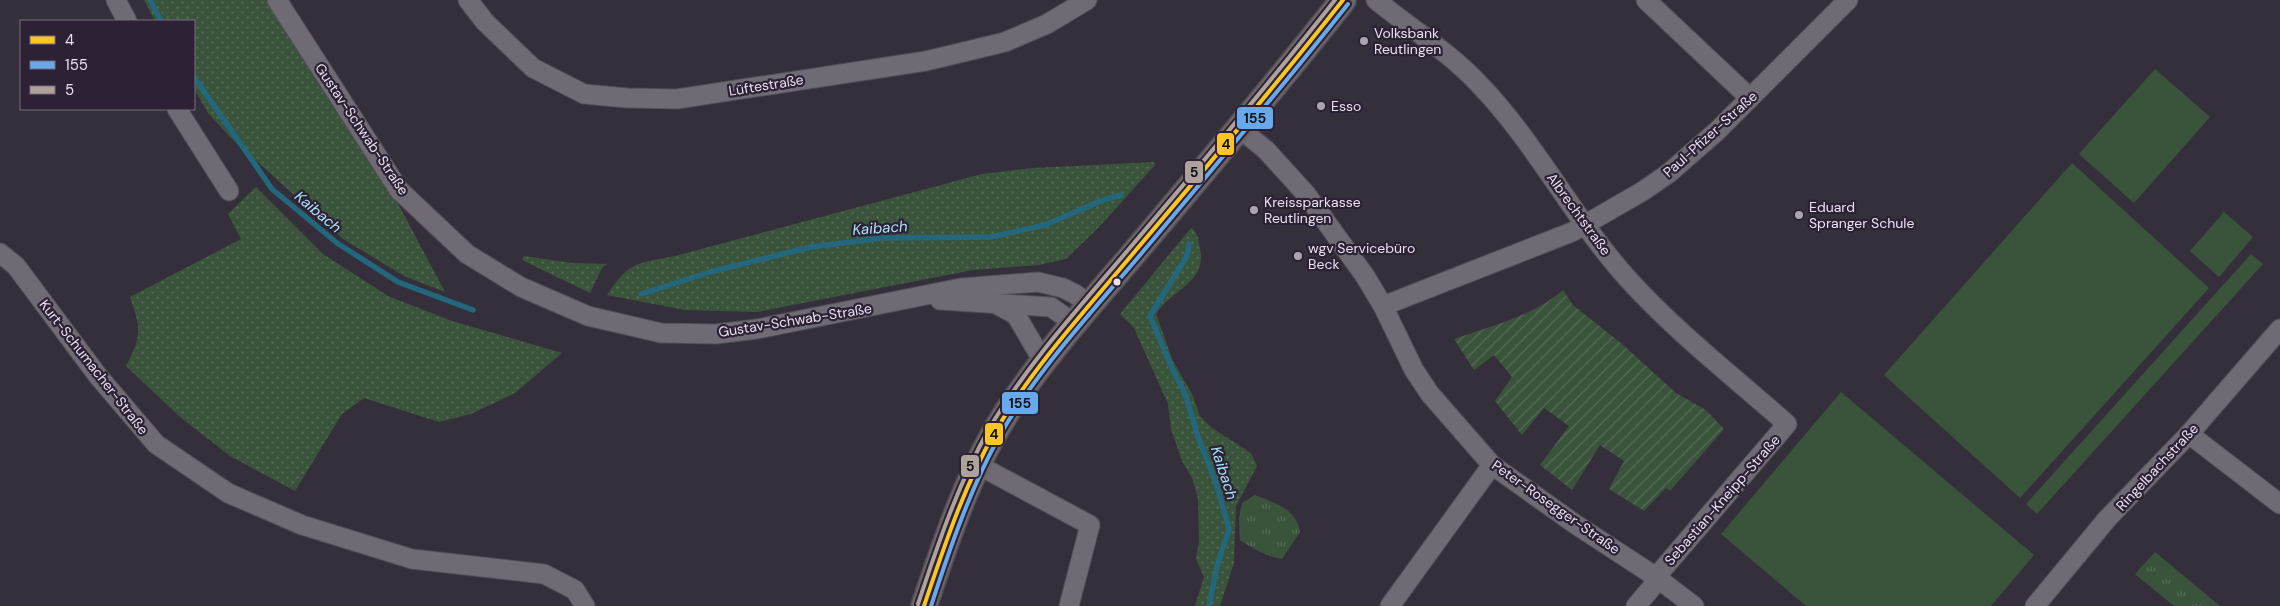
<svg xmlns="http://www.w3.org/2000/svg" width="2280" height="606" font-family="'DM Sans',sans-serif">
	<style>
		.grass { fill: url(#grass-dots) }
		.park { fill: url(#park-tufts) }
		.garden { fill: url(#garden-furrows) }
		.pitch { fill: #3a543b }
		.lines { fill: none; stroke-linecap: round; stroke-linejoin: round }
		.stream { stroke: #23677d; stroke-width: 5.5 }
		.minor-casing { stroke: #524d57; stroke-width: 21 }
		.major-casing { stroke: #524d57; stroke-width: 28 }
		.minor { stroke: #706a74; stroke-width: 19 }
		.major { stroke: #6c6566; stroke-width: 25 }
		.bus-1-casing { stroke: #2c2135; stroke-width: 8 }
		.bus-2-casing { stroke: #2c2135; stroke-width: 8 }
		.bus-3-casing { stroke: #2c2135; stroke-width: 8 }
		.bus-1 { stroke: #f9c623; stroke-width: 4 }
		.bus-2 { stroke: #67a9ea; stroke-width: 4 }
		.bus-3 { stroke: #ada39c; stroke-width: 4 }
		.poi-dot { fill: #aaa3b0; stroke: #2c2135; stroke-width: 2 }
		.bus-dot { fill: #e9e1ef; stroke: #2c2135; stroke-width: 2 }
		.labels { text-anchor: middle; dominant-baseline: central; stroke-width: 4.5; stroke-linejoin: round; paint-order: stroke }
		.poi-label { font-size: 14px; fill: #e9e1ef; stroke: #2c2135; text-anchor: start }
		.street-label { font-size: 14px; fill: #e9e1ef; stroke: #2c2135 }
		.water-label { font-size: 15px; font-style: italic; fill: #a9e3f8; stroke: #2c2135 }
		.line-badge { stroke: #2c2135; stroke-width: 2 }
		.pale-badge-label { font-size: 14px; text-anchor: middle; font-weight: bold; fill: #111 }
	</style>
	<defs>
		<pattern id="grass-dots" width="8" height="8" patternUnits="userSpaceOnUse" patternTransform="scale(1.25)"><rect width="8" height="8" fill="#3a543b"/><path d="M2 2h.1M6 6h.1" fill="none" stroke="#566c58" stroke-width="1.8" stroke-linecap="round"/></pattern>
		<pattern id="park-tufts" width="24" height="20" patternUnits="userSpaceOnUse" patternTransform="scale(1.25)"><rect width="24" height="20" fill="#3a543b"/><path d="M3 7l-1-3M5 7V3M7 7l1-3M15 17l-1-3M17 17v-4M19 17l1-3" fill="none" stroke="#566c58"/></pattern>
		<pattern id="garden-furrows" width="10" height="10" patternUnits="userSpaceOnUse" patternTransform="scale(1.25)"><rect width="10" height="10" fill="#3a543b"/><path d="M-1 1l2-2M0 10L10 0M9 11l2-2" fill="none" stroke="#566c58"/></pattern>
	</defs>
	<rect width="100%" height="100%" fill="#352f3b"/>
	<g class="grass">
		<path d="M144,0H266L394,196L445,292L404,276L343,239L232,139L208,113L194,89V21H155Z"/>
		<path d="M1154,162L1155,165L1099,227L1066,259L1039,265L973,270L757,312L685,310L607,295C630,260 637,264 675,256L982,174L1033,168Z"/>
		<path d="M256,187L323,254L388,296L452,321L562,353L515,393L471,414L439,422L364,398L342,414L295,491L230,456L180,417L126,366C142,336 141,329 130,297L241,239L228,214Z"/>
		<path d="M1191,228C1197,232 1198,237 1199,244C1210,283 1172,288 1156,314L1173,361L1192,394L1200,416L1212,428L1251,453L1257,466L1236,506L1234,563L1220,606H1195L1204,577L1196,559L1199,543L1198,499L1192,478L1182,461L1171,429L1168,404L1134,328L1120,314Z"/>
		<path d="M524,256L572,263L607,264L602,268L590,293L522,260Z"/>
	</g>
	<g class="park">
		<path d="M1255,495C1275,503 1297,509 1300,532L1282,559C1266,556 1253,549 1240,540L1239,518L1242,503Z"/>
		<path d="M2155,552L2220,606H2174L2135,574Z"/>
	</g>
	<path class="garden" d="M1563,290L1573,305L1622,344L1676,393L1706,410L1724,429L1670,491L1666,488L1644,511L1609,489L1624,461L1600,445L1572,490L1540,465L1569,426L1544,408L1522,435L1495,401L1512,377L1494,355L1474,370L1454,339C1490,326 1534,316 1563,290Z"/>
	<g class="pitch">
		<path d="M2155,69L2210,117L2134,203L2079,154Z"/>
		<path d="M2072,163L2209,288L2020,498L1884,375Z"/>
		<path d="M2224,212L2253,237L2219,277L2190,251Z"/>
		<path d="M2251,254L2263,264L2037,514L2026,504Z"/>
		<path d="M1841,392L2034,555L1991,606H1806L1721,534Z"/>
	</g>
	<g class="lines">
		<g class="stream">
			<path d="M150,0L161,21"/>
			<path d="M194,77L272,189L337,243L398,282L473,310"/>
			<path d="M1189,244L1187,256L1150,316L1171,366L1186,396L1198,437L1216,483L1229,529L1217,566L1209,606"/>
			<path d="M641,294L710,272L811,247L883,238L991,237L1045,225L1103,200L1121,195"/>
		</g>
		<defs>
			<g id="minor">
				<path d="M116,0L127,21"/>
				<path d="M277,0L399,190L467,254L521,287L588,316L661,333L716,334L757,329L961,288L1038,282L1063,288L1075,294L1090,305"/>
				<path d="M468,0L485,22L533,68L584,94L627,98L677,99L926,61L1005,42L1047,24L1087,0"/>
				<path d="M1376,0C1410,28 1449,52 1479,84C1536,143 1573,218 1628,279C1676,332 1734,377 1787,424L1656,577"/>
				<path d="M1646,0L1750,98"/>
				<path d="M177,109L229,191"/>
				<path d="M1239,128L1266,150L1306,194L1365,276L1383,306L1414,370L1430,394L1492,465L1575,524L1656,577L1694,606"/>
				<path d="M0,253L16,266L98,376L156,444L228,493L302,525L412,559L544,574L575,590L585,606"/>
				<path d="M940,300L1051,307L1075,324"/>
				<path d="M996,304L1016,315L1044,363"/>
				<path d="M1383,306L1572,232L1643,191L1669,173L1717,131L1848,0"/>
				<path d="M2189,434L2280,504"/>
				<path d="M978,465L1090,525L1069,606"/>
				<path d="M1390,606L1492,465"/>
				<path d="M1636,606L1659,579"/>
				<path d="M2035,606L2107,519L2189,434L2280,329"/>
			</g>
			<path id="major" d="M924,606C947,538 969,470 1009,409C1044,356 1088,307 1129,259C1201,174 1274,88 1343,0"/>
		</defs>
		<use href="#minor" class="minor-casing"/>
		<use href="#major" class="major-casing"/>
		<use href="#minor" class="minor"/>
		<use href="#major" class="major"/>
		<defs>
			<path id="bus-1" d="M924,606C944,547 964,486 995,432C1034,365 1087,309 1136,250C1206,168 1276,85 1343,0"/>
			<path id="bus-2" d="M931,606C950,548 970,489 1000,435C1038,369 1092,312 1141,254C1211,171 1281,89 1348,4"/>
			<path id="bus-3" d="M918,604C938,544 958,484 989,429C1027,364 1079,308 1128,250C1198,168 1268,85 1335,0"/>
		</defs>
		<use href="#bus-1" class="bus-1-casing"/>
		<use href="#bus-2" class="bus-2-casing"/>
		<use href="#bus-3" class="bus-3-casing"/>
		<use href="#bus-1" class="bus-1"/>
		<use href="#bus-2" class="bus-2"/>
		<use href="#bus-3" class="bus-3"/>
	</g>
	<g class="poi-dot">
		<circle cx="1364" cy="41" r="5"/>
		<circle cx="1321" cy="106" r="5"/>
		<circle cx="1254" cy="210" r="5"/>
		<circle cx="1799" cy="215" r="5"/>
		<circle cx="1298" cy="256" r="5"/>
	</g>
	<circle class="bus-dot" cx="1117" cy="282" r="4.5"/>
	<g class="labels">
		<g class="poi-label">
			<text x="1374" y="33">Volksbank<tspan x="1374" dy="16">Reutlingen</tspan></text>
			<text x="1331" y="106">Esso</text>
			<text x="1264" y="202">Kreissparkasse<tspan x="1264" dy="16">Reutlingen</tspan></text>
			<text x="1809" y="207">Eduard<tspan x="1809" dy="16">Spranger Schule</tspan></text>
			<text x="1308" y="248">wgv Servicebüro<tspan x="1308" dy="16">Beck</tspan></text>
		</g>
		<g class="street-label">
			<text transform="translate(766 85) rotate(-9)">Lüftestraße</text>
			<text transform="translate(362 129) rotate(56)">Gustav-Schwab-Straße</text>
			<text transform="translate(1710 134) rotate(-42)">Paul-Pfizer-Straße</text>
			<text transform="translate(1579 214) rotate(54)">Albrechtstraße</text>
			<text transform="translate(795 320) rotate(-9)">Gustav-Schwab-Straße</text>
			<text transform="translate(94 367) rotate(52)">Kurt-Schumacher-Straße</text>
			<text transform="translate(2157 467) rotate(-47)">Ringelbachstraße</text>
			<text transform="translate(1722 500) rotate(-49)">Sebastian-Kneipp-Straße</text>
			<text transform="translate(1556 507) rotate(35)">Peter-Rosegger-Straße</text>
		</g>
		<g class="water-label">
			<text transform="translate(318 212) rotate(40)">Kaibach</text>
			<text transform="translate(880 228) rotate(-4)">Kaibach</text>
			<text transform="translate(1224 473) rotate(72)">Kaibach</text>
		</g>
	</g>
	<g class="line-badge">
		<rect x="1236" y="106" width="38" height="24" rx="5" fill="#67a9ea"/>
		<rect x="1216" y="132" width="19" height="24" rx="5" fill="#f9c623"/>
		<rect x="1184" y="160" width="20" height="24" rx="5" fill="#ada39c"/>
		<rect x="1001" y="391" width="38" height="24" rx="5" fill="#67a9ea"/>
		<rect x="984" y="422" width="20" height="24" rx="5" fill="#f9c623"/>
		<rect x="960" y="454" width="20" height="24" rx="5" fill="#ada39c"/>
	</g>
	<g class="pale-badge-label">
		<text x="1255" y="123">155</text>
		<text x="1226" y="149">4</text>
		<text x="1194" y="177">5</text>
		<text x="1020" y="408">155</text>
		<text x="994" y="439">4</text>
		<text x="970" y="471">5</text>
	</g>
	<rect x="20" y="20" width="175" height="90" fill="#2c2135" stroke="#786e7f"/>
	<rect x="30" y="36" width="25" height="8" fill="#f9c623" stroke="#786e7f"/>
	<text x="65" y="45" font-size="15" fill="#e9e1ef">4</text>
	<rect x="30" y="61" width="25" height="8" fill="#67a9ea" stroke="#786e7f"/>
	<text x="65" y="70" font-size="15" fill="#e9e1ef">155</text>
	<rect x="30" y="86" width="25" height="8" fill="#ada39c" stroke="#786e7f"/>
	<text x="65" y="95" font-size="15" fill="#e9e1ef">5</text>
</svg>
